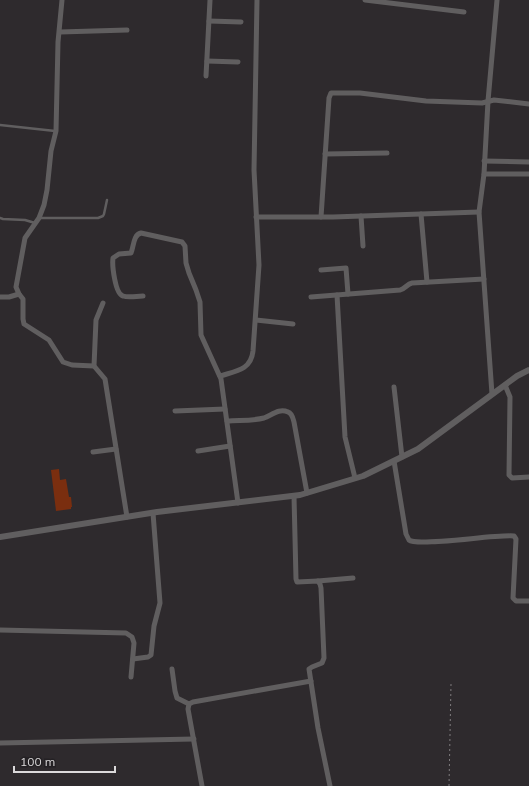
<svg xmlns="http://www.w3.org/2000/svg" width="529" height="786" font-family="Mulish,sans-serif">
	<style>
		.building { fill: #7a2e0f }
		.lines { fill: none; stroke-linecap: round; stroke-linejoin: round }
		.path { stroke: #7f7c7e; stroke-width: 1; stroke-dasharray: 2 3; stroke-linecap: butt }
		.service { stroke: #605e5f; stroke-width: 2.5 }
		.minor { stroke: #605e5f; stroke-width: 5 }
		.tertiary { stroke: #605e5f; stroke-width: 6 }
	</style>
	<rect width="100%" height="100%" fill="#2e2a2d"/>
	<path class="building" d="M59,469L60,480L66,479L69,497H71L72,507H71V509L56,511L51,470Z"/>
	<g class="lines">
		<path class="path" d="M449,786L451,684"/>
		<g class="service">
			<path d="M0,125L55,131"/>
			<path d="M0,218L3,219L25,220L35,223"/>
			<path d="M39,218H98L103,216L104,214L107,200"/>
		</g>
		<g class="minor">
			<path d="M62,0L58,42L56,131L51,151L47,190L44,205L39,218L25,238L16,287L19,294L23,299V319L24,324L49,340L63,362L72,365L94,366"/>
			<path d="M365,0L464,12"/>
			<path d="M209,21L241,22"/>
			<path d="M60,32L127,30"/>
			<path d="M207,61L238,62"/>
			<path d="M206,76L210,0"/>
			<path d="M325,154L387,153"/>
			<path d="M484,161L529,162"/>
			<path d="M484,174H529"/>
			<path d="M421,214L427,282"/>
			<path d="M361,216L363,246"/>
			<path d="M256,217H333L479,212"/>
			<path d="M321,217L329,98L331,93H360L426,101L482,103L494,100L529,104"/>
			<path d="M321,270L346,268L348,294"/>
			<path d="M337,295L345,437L355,478"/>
			<path d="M143,296C137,296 129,298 123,296C115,294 112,265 113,258L119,254L131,253C134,246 133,235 141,233L182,242L185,246L186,263L189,273L196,290L200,302L201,335L221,379L238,503"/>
			<path d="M0,297H9L19,294"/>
			<path d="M311,297L400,290C405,289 407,284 412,283L484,279"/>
			<path d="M103,303L96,320L94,366L105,379L127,517"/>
			<path d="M256,320L293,324"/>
			<path d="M220,376C236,371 251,370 253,351L259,265L254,170L257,0"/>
			<path d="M505,385L510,397L509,475L512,478L529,477"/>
			<path d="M394,387L402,457"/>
			<path d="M492,394L479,212L484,174L488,101L497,0"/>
			<path d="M175,411L225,409"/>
			<path d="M227,421C239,420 253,421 264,418C272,415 279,408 288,412C292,413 293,418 294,422L307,493"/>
			<path d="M198,451L230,446"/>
			<path d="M93,452L116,449"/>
			<path d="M394,461L406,534L409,540C417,547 497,534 514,536L516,539L513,598L516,601H529"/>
			<path d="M294,496L296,579L297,582L318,581L320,584L321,588L324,658L322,663L312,667L309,669L318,728L330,786"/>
			<path d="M318,581L353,578"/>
			<path d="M0,630L126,633L132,637L134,643L131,677"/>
			<path d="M133,659L148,657L151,655L154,626L160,603L153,513"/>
			<path d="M172,669L175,691L177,698L189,704"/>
			<path d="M0,743L194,739"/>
			<path d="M202,786L188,709L189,704L193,702L311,681"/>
		</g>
		<path class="tertiary" d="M0,537L157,512L300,495L363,476L418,449L517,376L529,370"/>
	</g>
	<path d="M14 766v6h101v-6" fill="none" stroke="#dbd9da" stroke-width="2"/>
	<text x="20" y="766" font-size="12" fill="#dbd9da" stroke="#242124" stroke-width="3" paint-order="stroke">100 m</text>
</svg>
